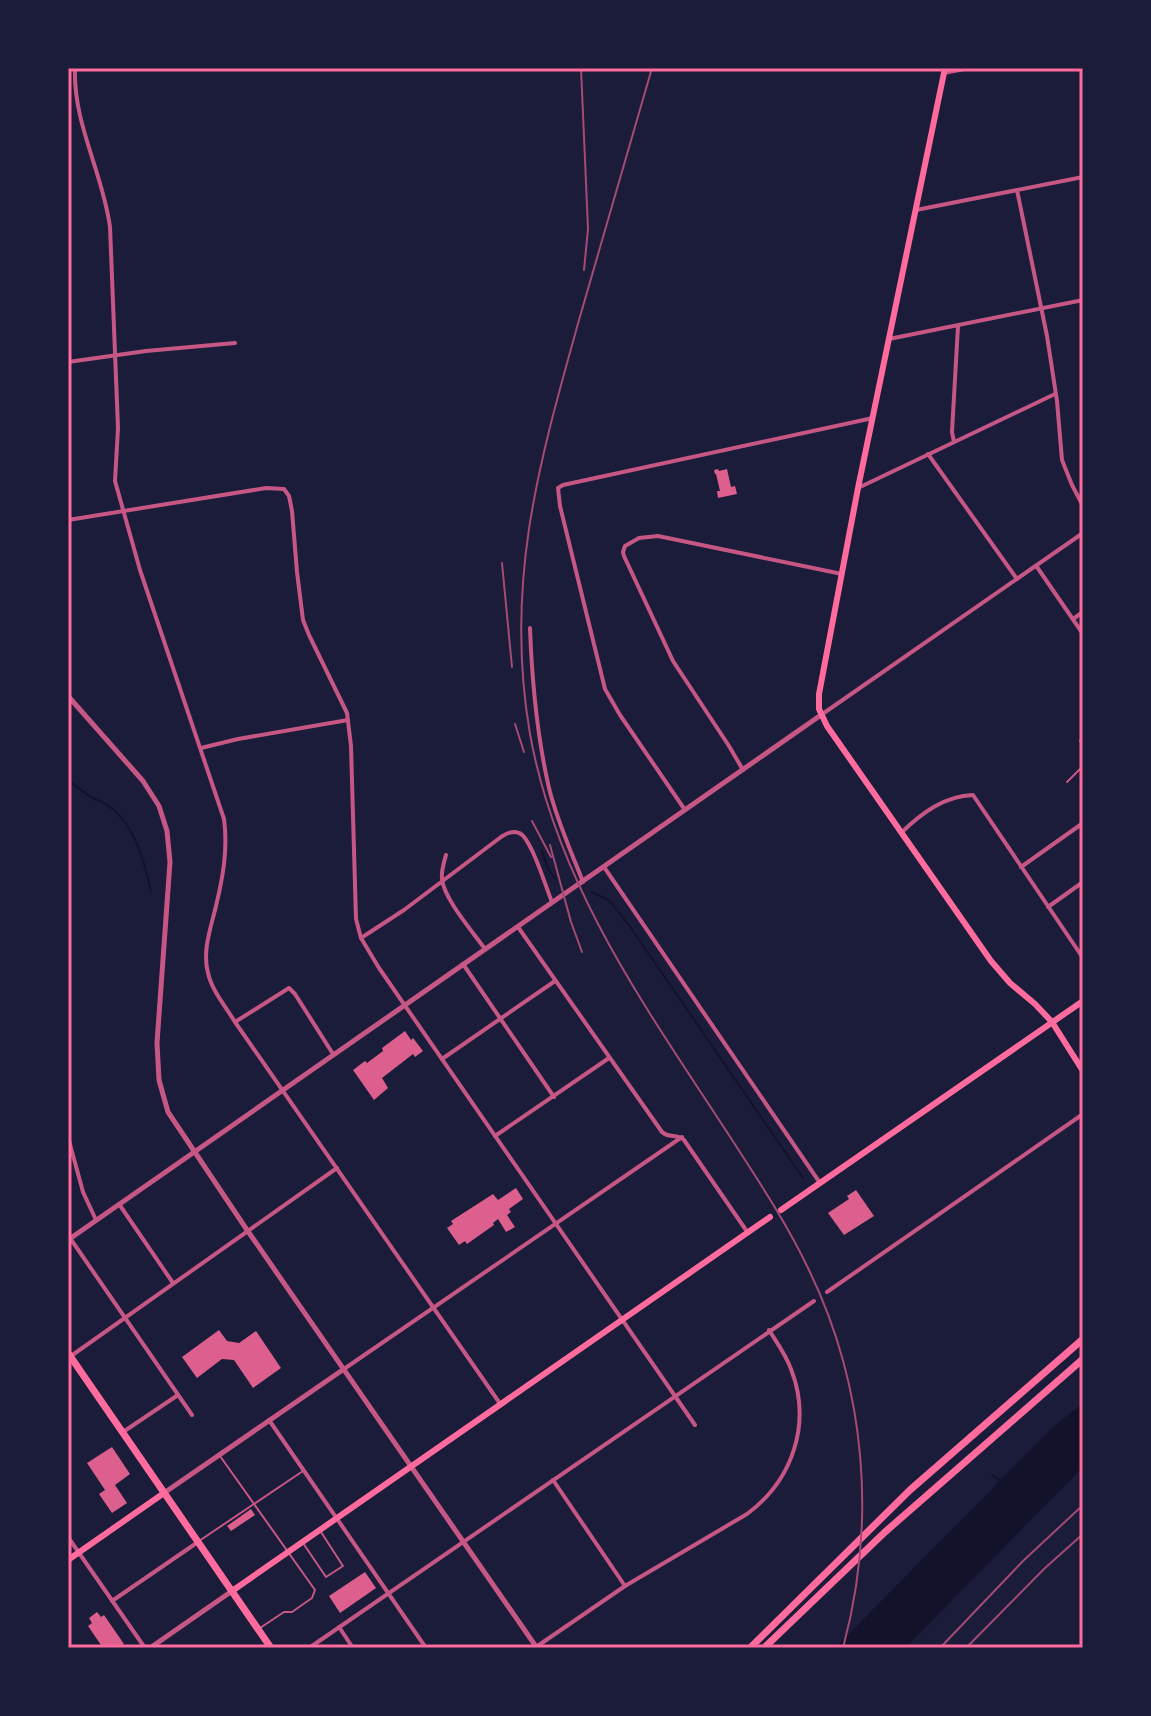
<svg xmlns="http://www.w3.org/2000/svg" width="1151" height="1716" font-family="'PT Sans',sans-serif">
	<style>
		.water { fill: #12122b }
		.lines { fill: none; stroke-linecap: round; stroke-linejoin: round }
		.stream { stroke: #12122b; stroke-width: 2 }
		.building { fill: #dd5f8e }
		.service { stroke: #c65784; stroke-width: 2 }
		.minor { stroke: #c65784; stroke-width: 4 }
		.tertiary { stroke: #c65784; stroke-width: 5 }
		.secondary { stroke: #ff6b9d; stroke-width: 6 }
		.primary { stroke: #ff6b9d; stroke-width: 7 }
		.trunk { stroke: #ff6b9d; stroke-width: 7 }
		.rail { stroke: #a44b75; stroke-width: 2 }
		.neatline { fill: none; stroke: #ff6b9d; stroke-width: 3 }
	</style>
	<rect width="100%" height="100%" fill="#1b1b3a"/>
	<path class="water" d="M1083,1403V1467L905,1648H835L1051,1429Z"/>
	<g class="lines">
		<g class="stream">
			<path d="M68,779C74,785 81,790 88,795C95,800 104,802 110,807C135,826 145,863 151,892"/>
			<path d="M542,851L548,869L556,879"/>
			<path d="M592,892L610,901L631,928L803,1178"/>
			<path d="M992,1475L1001,1481"/>
		</g>
	</g>
	<g class="building">
		<path d="M718,469L719,471L727,469L731,487L735,486L737,494L718,498L717,491H720L716,474H715L714,470Z"/>
		<path d="M405,1031L411,1040L413,1038L423,1051L415,1057L413,1054L382,1078L388,1088L374,1100L353,1070L365,1061L367,1063L383,1051L382,1048Z"/>
		<path d="M516,1188L523,1199L509,1209L511,1212L507,1215L515,1227L506,1232L498,1219L493,1223L494,1225L467,1244L465,1241L459,1245L447,1228L453,1224L451,1221L493,1194L498,1200Z"/>
		<path d="M856,1190L874,1216L844,1235L828,1213L849,1199L847,1196Z"/>
		<path d="M219,1330L227,1341L239,1343L256,1331L281,1368L253,1388L234,1360L222,1359L197,1378L182,1357Z"/>
		<path d="M112,1447L130,1474L115,1485L127,1503L112,1513L99,1494L105,1490L87,1463Z"/>
		<path d="M251,1509L255,1515L231,1531L227,1526Z"/>
		<path d="M365,1572L376,1588L340,1613L329,1596Z"/>
		<path d="M97,1612L101,1617L104,1615L124,1644L117,1648H103L88,1626L92,1623L89,1618Z"/>
	</g>
	<g class="lines">
		<g class="service">
			<path d="M1067,782L1083,766"/>
			<path d="M220,1456L315,1590L312,1598L292,1612H284L260,1628"/>
			<path d="M199,1541L303,1471"/>
			<path d="M303,1543L326,1577L343,1566L321,1532"/>
		</g>
		<g class="minor">
			<path d="M75,68C73,124 103,173 110,227L118,428L115,481L140,570L224,819C228,849 223,877 216,906C211,927 202,951 208,973C212,991 226,1007 235,1022L501,1405"/>
			<path d="M944,73L969,68"/>
			<path d="M1017,190L1047,336L1057,401L1062,460L1072,485L1083,506"/>
			<path d="M916,210L1083,177"/>
			<path d="M889,339L1083,300"/>
			<path d="M68,362L146,351L235,343"/>
			<path d="M954,442L952,432L958,326"/>
			<path d="M928,454L1017,579"/>
			<path d="M858,488L1055,394"/>
			<path d="M68,520L266,488L284,489L289,496L292,511L297,572L303,620L309,635L347,713L351,746L356,919L361,938L379,968L695,1425"/>
			<path d="M1037,567L1083,634"/>
			<path d="M1073,619L1083,612"/>
			<path d="M530,628C532,682 537,736 549,788C557,821 571,851 583,882"/>
			<path d="M821,715L1083,533"/>
			<path d="M1081,741L1083,744"/>
			<path d="M201,748L238,739L348,720"/>
			<path d="M743,770L729,746L673,661L624,556L623,552L625,546L639,538L658,536L842,574"/>
			<path d="M685,810L620,715L605,689L560,506L558,488L563,485L873,418"/>
			<path d="M902,832C922,813 944,796 973,795L1083,958"/>
			<path d="M446,855C444,862 441,871 442,879C444,899 473,932 485,949"/>
			<path d="M604,867L820,1183"/>
			<path d="M1021,867L1083,823"/>
			<path d="M1048,907L1083,882"/>
			<path d="M518,927L662,1132C669,1139 677,1133 684,1140L748,1233"/>
			<path d="M361,938L404,910L501,837C506,834 512,830 519,833C531,837 546,888 552,902"/>
			<path d="M463,964L554,1097"/>
			<path d="M235,1022L289,988L295,994L333,1054"/>
			<path d="M442,1059L555,981"/>
			<path d="M495,1136L609,1058"/>
			<path d="M68,1137L83,1192L96,1220"/>
			<path d="M119,1204L173,1283"/>
			<path d="M70,1238L192,1415"/>
			<path d="M827,1292L1083,1114"/>
			<path d="M71,1356L337,1168"/>
			<path d="M344,1369L682,1137"/>
			<path d="M269,1420L426,1648"/>
			<path d="M123,1432L178,1395"/>
			<path d="M553,1480L625,1586"/>
			<path d="M68,1537L145,1648"/>
			<path d="M112,1601L198,1542"/>
			<path d="M339,1627L353,1648"/>
			<path d="M536,1647L625,1586L747,1514C793,1480 812,1423 791,1369C786,1355 777,1343 769,1330"/>
			<path d="M309,1648L814,1301"/>
		</g>
		<g class="tertiary">
			<path d="M68,696L143,781L159,806L167,831L170,862L157,1043L159,1080L168,1112L245,1227L537,1648"/>
			<path d="M68,1240L821,715"/>
			<path d="M164,1493L344,1369"/>
			<path d="M150,1648L232,1591"/>
		</g>
		<g class="secondary">
			<path d="M945,68L858,488L819,694V709L827,726L991,961L1010,983L1035,1004L1052,1022L1083,1071"/>
			<path d="M781,1210L1083,1001"/>
			<path d="M68,1560L164,1493"/>
			<path d="M232,1591L770,1217"/>
		</g>
		<path class="primary" d="M68,1353L271,1648"/>
		<g class="trunk">
			<path d="M750,1648L910,1490L1083,1339"/>
			<path d="M764,1648L885,1532L1083,1359"/>
		</g>
		<g class="rail">
			<path d="M581,68L588,229L584,270"/>
			<path d="M652,68C628,152 603,236 579,320C539,463 504,583 530,734C558,890 652,1016 736,1146C762,1186 788,1226 809,1270C866,1388 877,1522 843,1648"/>
			<path d="M502,563L512,667"/>
			<path d="M515,724L524,752"/>
			<path d="M532,821L551,857"/>
			<path d="M550,845L571,922L582,952"/>
			<path d="M940,1648L1023,1561L1083,1505"/>
			<path d="M966,1648L1045,1568L1083,1534"/>
		</g>
	</g>
	<rect width="1151" height="1716" fill="none" stroke="#1b1b3a" stroke-width="140"/>
	<rect x="70" y="70" width="1011" height="1576" class="neatline"/>
</svg>
